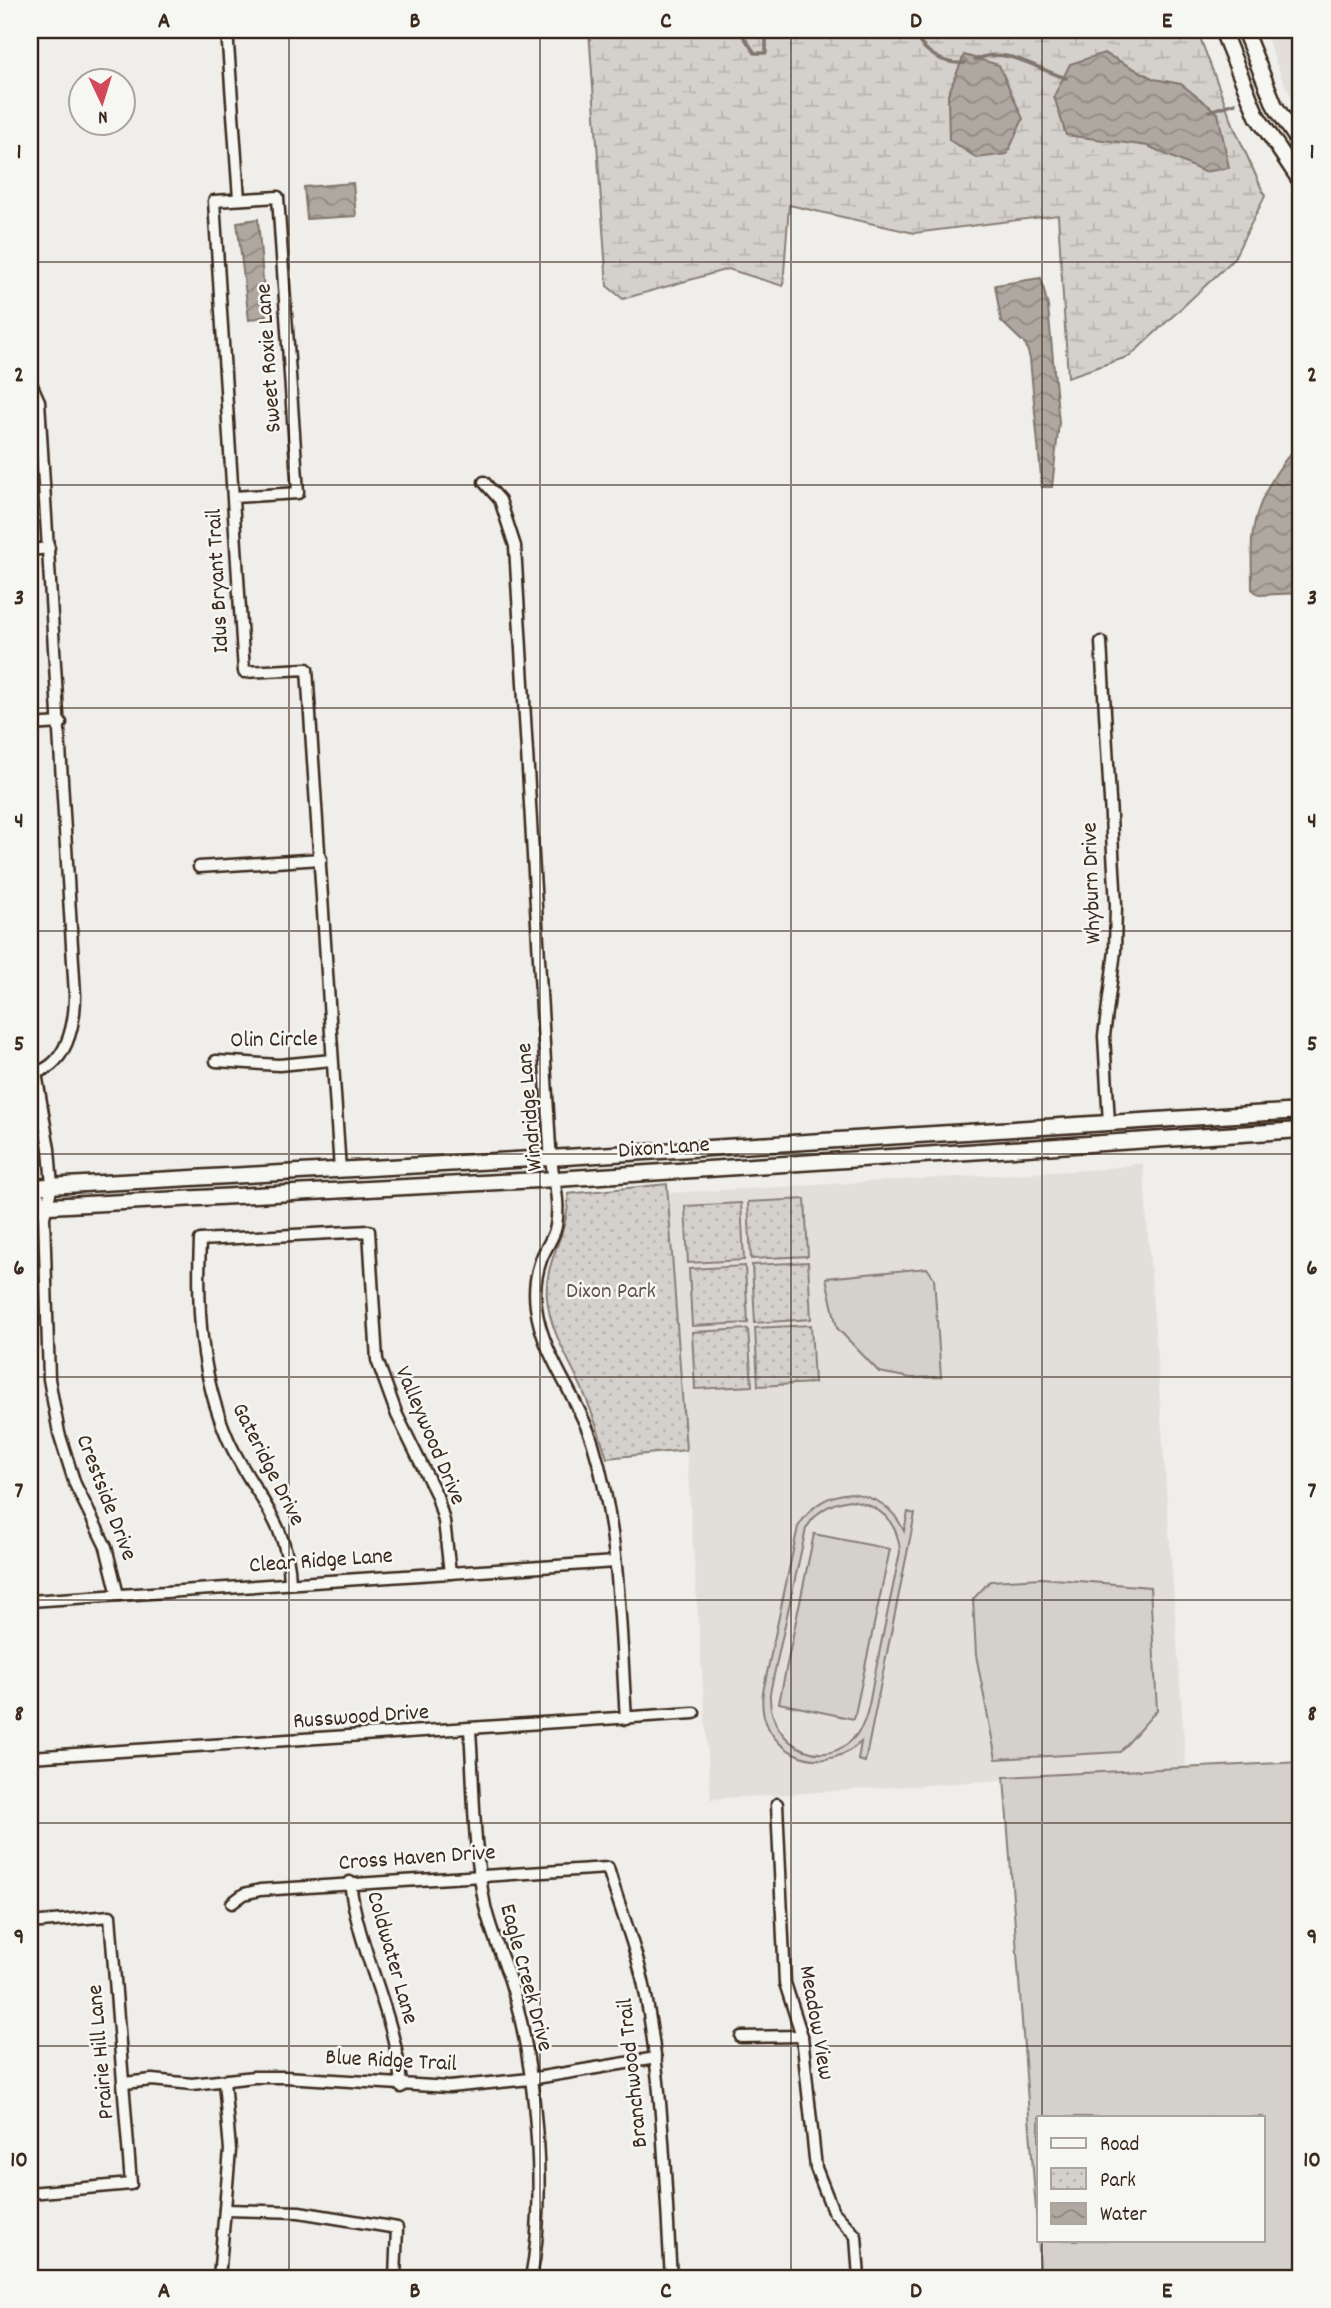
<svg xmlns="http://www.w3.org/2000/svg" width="1331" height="2308" font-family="Dekko,sans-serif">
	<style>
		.built { fill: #e2dfdb }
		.grass { fill: #d4d1cc; stroke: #887e75; stroke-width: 2; fill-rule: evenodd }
		.wetland { fill: url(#wetland-marsh); stroke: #887e75; stroke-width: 2 }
		.park { fill: url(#park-dots); stroke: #887e75; stroke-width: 2 }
		.water { fill: url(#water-waves); stroke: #81766d; stroke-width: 2 }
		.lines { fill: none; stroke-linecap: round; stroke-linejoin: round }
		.stream { stroke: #81766d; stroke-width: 3.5 }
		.minor-casing { stroke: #3b2a1e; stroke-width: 15 }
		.secondary-casing { stroke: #3b2a1e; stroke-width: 19 }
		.primary-casing { stroke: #3b2a1e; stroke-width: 19 }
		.minor { stroke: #f6f6f2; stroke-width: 10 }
		.secondary { stroke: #f6f6f2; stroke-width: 14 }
		.primary { stroke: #f6f6f2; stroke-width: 14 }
		.grid { fill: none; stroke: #3b2a1e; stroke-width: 2; stroke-opacity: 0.55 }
		.labels { text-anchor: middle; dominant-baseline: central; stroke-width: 5; stroke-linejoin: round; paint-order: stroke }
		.street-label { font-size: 23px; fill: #3b2a1e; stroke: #f6f6f2 }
		.park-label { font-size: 23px; fill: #61544a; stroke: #f6f6f2 }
		.neatline { fill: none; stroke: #3b2a1e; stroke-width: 2.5 }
		.grid-label { font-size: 23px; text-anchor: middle; font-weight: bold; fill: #3b2a1e }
	</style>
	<defs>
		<pattern id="wetland-marsh" width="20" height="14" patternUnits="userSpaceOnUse" patternTransform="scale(1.75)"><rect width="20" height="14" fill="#d4d1cc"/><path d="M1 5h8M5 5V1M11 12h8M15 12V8" fill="none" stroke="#b7b4af"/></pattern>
		<pattern id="park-dots" width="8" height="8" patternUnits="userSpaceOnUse" patternTransform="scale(1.75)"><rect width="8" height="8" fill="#d4d1cc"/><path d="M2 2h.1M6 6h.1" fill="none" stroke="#b7b4af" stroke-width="1.8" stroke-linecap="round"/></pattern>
		<pattern id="water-waves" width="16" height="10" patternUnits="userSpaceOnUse" patternTransform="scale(1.75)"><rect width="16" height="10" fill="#afa8a1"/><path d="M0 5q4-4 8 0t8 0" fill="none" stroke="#908983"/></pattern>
	</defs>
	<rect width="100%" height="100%" fill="#efeeea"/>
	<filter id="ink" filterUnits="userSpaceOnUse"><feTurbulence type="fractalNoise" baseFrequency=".0143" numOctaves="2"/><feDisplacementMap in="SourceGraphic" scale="14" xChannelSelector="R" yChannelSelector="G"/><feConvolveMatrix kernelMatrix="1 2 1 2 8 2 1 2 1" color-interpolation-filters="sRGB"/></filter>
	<g filter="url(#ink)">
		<g class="built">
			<path d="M1264,30H1301V114L1282,79Z"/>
			<path d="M1143,1163L1186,1768L711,1799L668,1193L1103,1169Z"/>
		</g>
		<g class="grass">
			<path d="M927,1268L934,1278L941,1377L911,1378L879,1372L837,1328L826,1278Z"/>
			<path d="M851,1493C876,1497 893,1507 904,1531L908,1512L915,1514L865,1762L858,1760L861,1742C819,1781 755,1749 763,1692L798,1527C811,1506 826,1495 851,1493ZM850,1500C879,1505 898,1521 900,1552C892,1592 883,1633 875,1674C871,1690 870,1711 862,1726C834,1778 767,1749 770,1693L806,1529C816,1511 830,1503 850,1500Z"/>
			<path d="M814,1534L890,1549L854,1719L779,1703Z"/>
			<path d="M1042,1578L1150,1587L1157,1710L1120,1752L996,1759L976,1655L973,1599L990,1581Z"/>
			<path d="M1301,1762V2278H1041L1004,1777ZM1039,2117H1263V2240H1039Z"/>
		</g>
		<path class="wetland" d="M589,30H1197L1235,129L1265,196L1233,260L1130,356L1068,377L1058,215L914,233L789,205L783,286L728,269L623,299L607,286Z"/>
		<g class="park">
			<path d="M667,1184L686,1450L607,1458C599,1433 591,1407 579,1382C566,1354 550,1330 547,1298C543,1261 571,1230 568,1194Z"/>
			<path d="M805,1199L808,1256L751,1259L748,1202Z"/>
			<path d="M741,1203L744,1260L688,1263L685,1206Z"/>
			<path d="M808,1262L811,1319L755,1323L752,1265Z"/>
			<path d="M745,1266L748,1323L692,1326L689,1269Z"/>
			<path d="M811,1325L814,1383L758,1386L755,1328Z"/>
			<path d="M748,1329L752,1386L695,1389L692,1332Z"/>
		</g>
		<g class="water">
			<path d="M1104,53L1154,79L1181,84L1218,113L1229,168L1204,172L1148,146L1066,135L1054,96L1070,64Z"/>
			<path d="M964,55L999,65L1023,119L1007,154L977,158L949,140L948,95Z"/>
			<path d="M353,183L356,216L307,219L304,187Z"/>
			<path d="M258,219L266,316L249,320L237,222Z"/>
			<path d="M1041,278L1048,307L1059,423L1052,487H1042L1030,359L1026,345L1001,321L995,285Z"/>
			<path d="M1301,443V593L1259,595L1252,589C1252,573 1251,556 1252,540C1254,507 1277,464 1301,443Z"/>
		</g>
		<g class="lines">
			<g class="stream">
				<path d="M739,30L755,53H766V30"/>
				<path d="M916,30L913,33C924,52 942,65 965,63"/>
				<path d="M975,60C1005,45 1036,69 1066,78"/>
				<path d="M1210,111L1235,103"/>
			</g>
			<defs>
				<g id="minor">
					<path d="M227,30L239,199"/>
					<path d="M30,381L39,401L75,995C75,1023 67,1070 30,1073"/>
					<path d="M484,482L500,500L515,546L550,1147C551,1175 561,1197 556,1226C554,1238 545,1248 541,1260C536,1274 534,1292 536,1307C542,1356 579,1398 593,1444C620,1533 620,1627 626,1719"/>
					<path d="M234,497L298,493L278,197L214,201L244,672L307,669L340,1170"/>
					<path d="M30,550L49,548"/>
					<path d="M1101,642L1116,905L1115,951L1104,1036L1109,1123"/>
					<path d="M30,725L61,723"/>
					<path d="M199,867L321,859"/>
					<path d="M216,1061L279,1065L332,1060"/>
					<path d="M36,1073L49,1149L52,1186L44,1217L49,1379L59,1433L75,1484L106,1547L118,1595"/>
					<path d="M30,1159L32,1187L45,1206"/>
					<path d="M290,1583C289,1521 251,1492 228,1439C200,1375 197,1309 200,1240L369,1231L377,1360L397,1415L437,1496L444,1521L450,1573"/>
					<path d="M30,1601L615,1562"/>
					<path d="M470,1730C474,1788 473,1849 485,1906C491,1934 504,1959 512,1987C536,2067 547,2196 531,2278"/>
					<path d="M30,1757L694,1713"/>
					<path d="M777,1804L785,1983L802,2036L816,2168L833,2211L856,2236L859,2278"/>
					<path d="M350,1882C358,1952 397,2016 401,2087"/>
					<path d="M232,1903L244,1894L260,1890L608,1868C619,1907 636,1946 644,1986C663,2082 665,2181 671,2278"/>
					<path d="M30,1923L110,1916L131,2184L30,2193"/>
					<path d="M741,2037L802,2036"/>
					<path d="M124,2083L152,2080L192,2084L254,2077H285L449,2087L530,2079L656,2058"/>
					<path d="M225,2210L299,2212L397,2228L395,2278"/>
					<path d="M219,2278L230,2150L224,2081"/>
				</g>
				<g id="secondary">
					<path d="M30,1187L550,1158L1301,1111"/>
					<path d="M30,1207L557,1179L1301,1130"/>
				</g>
				<g id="primary">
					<path d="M1222,30L1257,116L1301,182"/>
					<path d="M1244,30L1275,106L1301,145"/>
				</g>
			</defs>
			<use href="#minor" class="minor-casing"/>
			<use href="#secondary" class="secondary-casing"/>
			<use href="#primary" class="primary-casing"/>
			<use href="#minor" class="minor"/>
			<use href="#secondary" class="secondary"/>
			<use href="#primary" class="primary"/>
		</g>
	</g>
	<path class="grid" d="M289,30V2278M540,30V2278M791,30V2278M1042,30V2117M30,262H1301M30,485H1301M30,708H1301M30,931H1301M30,1154H1301M30,1377H1301M30,1600H1301M30,1823H1301M30,2046H1301M1042,2240V2278"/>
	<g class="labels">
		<g class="street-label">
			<text transform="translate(270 358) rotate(-94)">Sweet Roxie Lane</text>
			<text transform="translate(219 581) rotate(-93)">Idus Bryant Trail</text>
			<text transform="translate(1093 883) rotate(-92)">Whyburn Drive</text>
			<text transform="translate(274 1041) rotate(-1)">Olin Circle</text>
			<text transform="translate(531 1107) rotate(-95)">Windridge Lane</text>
			<text transform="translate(664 1149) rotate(-4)">Dixon Lane</text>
			<text transform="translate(429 1436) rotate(67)">Valleywood Drive</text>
			<text transform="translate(267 1465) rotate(63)">Gateridge Drive</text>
			<text transform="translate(105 1498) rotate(69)">Crestside Drive</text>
			<text transform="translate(321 1562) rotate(-4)">Clear Ridge Lane</text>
			<text transform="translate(361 1718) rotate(-4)">Russwood Drive</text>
			<text transform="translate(417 1859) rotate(-4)">Cross Haven Drive</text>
			<text transform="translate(391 1958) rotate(74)">Coldwater Lane</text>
			<text transform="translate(525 1978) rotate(75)">Eagle Creek Drive</text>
			<text transform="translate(815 2023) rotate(80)">Meadow View</text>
			<text transform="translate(102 2052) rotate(-95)">Prairie Hill Lane</text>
			<text transform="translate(391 2062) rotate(3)">Blue Ridge Trail</text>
			<text transform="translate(634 2073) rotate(-96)">Branchwood Trail</text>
		</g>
		<g class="park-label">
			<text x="611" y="1292">Dixon Park</text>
		</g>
	</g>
	<rect width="1331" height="2308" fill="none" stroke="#f6f6f2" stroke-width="77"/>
	<rect x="1037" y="2116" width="228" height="126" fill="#f6f6f2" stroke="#aba49d" stroke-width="2"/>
	<rect x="1051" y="2138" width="35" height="10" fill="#f6f6f2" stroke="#aba49d" stroke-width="2"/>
	<text x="1100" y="2150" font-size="21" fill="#3b2a1e">Road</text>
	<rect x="1051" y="2168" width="35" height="21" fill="url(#park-dots)" stroke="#aba49d" stroke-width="2"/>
	<text x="1100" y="2186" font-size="21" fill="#3b2a1e">Park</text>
	<rect x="1051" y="2203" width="35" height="21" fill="url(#water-waves)" stroke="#aba49d" stroke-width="2"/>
	<text x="1100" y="2220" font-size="21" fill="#3b2a1e">Water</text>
	<g transform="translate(102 102) rotate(176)"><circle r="33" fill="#f6f6f2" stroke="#aba49d" stroke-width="2"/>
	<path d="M0-5L12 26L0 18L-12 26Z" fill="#d1495b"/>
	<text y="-10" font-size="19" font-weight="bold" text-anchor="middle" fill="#3b2a1e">N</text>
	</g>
	<rect x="38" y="38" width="1254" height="2232" class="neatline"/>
	<g class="grid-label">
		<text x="164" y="27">A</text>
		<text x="415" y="27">B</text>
		<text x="666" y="27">C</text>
		<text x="916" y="27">D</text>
		<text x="1167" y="27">E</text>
		<text x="19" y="158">1</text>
		<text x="1312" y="158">1</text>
		<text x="19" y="381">2</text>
		<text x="1312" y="381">2</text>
		<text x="19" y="604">3</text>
		<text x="1312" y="604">3</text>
		<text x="19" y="827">4</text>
		<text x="1312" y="827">4</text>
		<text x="19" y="1050">5</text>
		<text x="1312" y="1050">5</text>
		<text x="19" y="1274">6</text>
		<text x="1312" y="1274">6</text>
		<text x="19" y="1497">7</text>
		<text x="1312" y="1497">7</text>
		<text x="19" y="1720">8</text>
		<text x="1312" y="1720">8</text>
		<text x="19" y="1943">9</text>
		<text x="1312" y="1943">9</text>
		<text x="19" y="2166">10</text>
		<text x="1312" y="2166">10</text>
		<text x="164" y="2297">A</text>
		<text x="415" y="2297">B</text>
		<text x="666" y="2297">C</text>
		<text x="916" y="2297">D</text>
		<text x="1167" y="2297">E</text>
	</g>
</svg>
